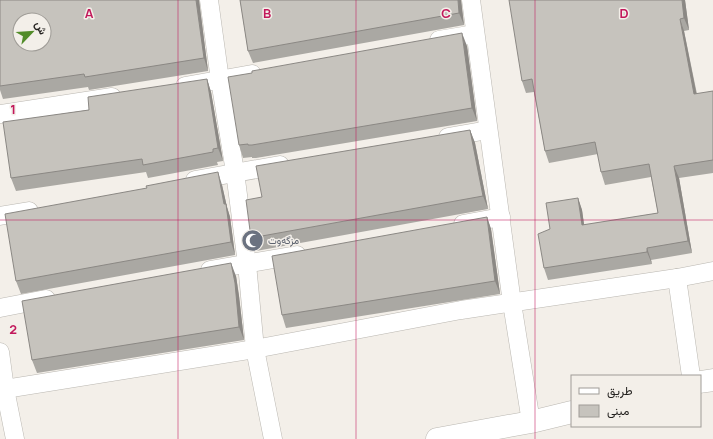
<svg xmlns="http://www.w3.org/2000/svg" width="713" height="439" font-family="Manrope,Vazirmatn,sans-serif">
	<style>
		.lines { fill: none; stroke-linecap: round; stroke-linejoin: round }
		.minor-casing { stroke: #bab7b1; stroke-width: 19 }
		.tertiary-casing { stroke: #bab7b1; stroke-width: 23 }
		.minor { stroke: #fff; stroke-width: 18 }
		.tertiary { stroke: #fff; stroke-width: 22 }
		.wall { fill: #aaa8a3 }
		.shaded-wall { fill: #8b8884 }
		.building { fill: #c6c3bd; stroke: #8b8884; fill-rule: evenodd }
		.grid { fill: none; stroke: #c2185b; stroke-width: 1; stroke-opacity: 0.55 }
		.labels { text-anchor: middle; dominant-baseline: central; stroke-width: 3; stroke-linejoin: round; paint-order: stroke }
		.worship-label { font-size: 10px; fill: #5b616d; stroke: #f3efe9; text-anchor: start }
		.grid-label { font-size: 13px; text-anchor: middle; font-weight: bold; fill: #c2185b; stroke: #f3efe9; stroke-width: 3; stroke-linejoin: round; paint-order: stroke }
	</style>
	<rect width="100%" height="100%" fill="#f3efe9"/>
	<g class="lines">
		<defs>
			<g id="minor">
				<path d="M209,0L220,80L235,172L247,264L255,349L273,439"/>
				<path d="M471,0L512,303L531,422"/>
				<path d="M439,40L475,34"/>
				<path d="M185,86L252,74"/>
				<path d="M0,114L112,97"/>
				<path d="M448,137L488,130"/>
				<path d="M195,180L280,165"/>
				<path d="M0,216L29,211"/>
				<path d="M463,224L501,217"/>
				<path d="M210,270L297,255"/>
				<path d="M677,278L691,376"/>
				<path d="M0,308L46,299"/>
				<path d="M0,352L5,389L15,439"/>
				<path d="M5,389L255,349L461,310L677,278L713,271"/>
			</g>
			<g id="tertiary">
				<path d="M700,382L713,380"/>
				<path d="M437,439L531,422L572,412"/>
			</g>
		</defs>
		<use href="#minor" class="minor-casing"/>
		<use href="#tertiary" class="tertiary-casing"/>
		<use href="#minor" class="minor"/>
		<use href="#tertiary" class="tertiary"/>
	</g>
	<g class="wall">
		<path d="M0,0H199L208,71L89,90L88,87L3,99L0,90Z"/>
		<path d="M240,0H461L464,25L253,63L248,51Z"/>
		<path d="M685,0L689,30L684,31L697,94L713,91V173L679,178L692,253L651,260L652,264L548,280L544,268L550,229L578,198L582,210L584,225L658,213L651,177L605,185L601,172L598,154L549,163L545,151L534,92L526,93L522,81Z"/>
		<path d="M467,46L477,121L256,158H252V157L243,158L239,145Z"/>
		<path d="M207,79L211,92L223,161L217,162L218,165L148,178L146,172L16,191L11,178L89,110Z"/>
		<path d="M470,130L475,143L488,209L256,251L251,238Z"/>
		<path d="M222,185L227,207L230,217L235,255L21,294L16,281Z"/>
		<path d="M487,217L491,229L500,294L286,328L282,315Z"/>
		<path d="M236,276L239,296L244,340L37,373L32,360Z"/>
	</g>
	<g class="shaded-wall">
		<path d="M196,0H199L208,71L204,58Z"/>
		<path d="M458,0H461L464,25L459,13Z"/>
		<path d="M682,0H685L689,30L684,18Z"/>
		<path d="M680,19L684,31L699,107L694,94Z"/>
		<path d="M462,33L467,46L477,121L472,108Z"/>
		<path d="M207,79L211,92L223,161L218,148Z"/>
		<path d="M470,130L475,143L488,209L483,196Z"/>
		<path d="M674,166L679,178L692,253L688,241Z"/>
		<path d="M218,172L222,185L227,207L230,217L235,255L231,242L224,204Z"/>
		<path d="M578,198L582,210L586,238L582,225Z"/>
		<path d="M487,217L491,229L500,294L495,281Z"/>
		<path d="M647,248L651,260L652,264L647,252Z"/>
		<path d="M231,263L236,276L239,296L244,340L239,327Z"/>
	</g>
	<g class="building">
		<path d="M0,0H196L204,58L85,77L84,74L0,86ZM20,20H44V44H20Z"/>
		<path d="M240,0H458L459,13L248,51Z"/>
		<path d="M509,0H682L684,18L680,19L694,94L713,91V160L674,166L688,241L647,248V252L544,268L538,234L550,229L546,203L578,198L582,225L658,213L649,164L601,172L595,142L545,151L532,79L522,81Z"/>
		<path d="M462,33L472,108L252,145H248V144L239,145L228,77L252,73V71Z"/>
		<path d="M207,79L218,148L213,149V152L143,165L142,159L11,178L3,122L89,110L88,97Z"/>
		<path d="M470,130L483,196L251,238L246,200L262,197L256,166Z"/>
		<path d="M218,172L224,204H226L231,242L16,281L5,214L147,188L146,186Z"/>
		<path d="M487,217L495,281L282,315L272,256Z"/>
		<path d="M231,263L235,283L239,327L32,360L22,301Z"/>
	</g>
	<path class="grid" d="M178,0V439M356,0V439M535,0V439M0,220H713"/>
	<defs>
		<symbol id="mosque-disc" viewBox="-11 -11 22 22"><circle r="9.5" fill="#6b7280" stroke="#f3efe9"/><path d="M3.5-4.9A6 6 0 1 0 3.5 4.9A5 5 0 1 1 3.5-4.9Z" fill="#fff"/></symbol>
	</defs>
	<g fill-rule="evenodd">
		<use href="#mosque-disc" x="240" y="228" width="25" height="25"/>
	</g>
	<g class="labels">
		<g class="worship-label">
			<text x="268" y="240">مزگەوت</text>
		</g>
	</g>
	<g class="grid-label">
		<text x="89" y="18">A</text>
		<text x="267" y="18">B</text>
		<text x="446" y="18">C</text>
		<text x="624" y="18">D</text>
		<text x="13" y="114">1</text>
		<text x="13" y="334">2</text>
	</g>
	<rect x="571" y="375" width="130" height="52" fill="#f3efe9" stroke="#9f9c97"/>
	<rect x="579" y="388" width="20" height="6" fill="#ffffff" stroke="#9f9c97"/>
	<text x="607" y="395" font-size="12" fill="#211f1d">طريق</text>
	<rect x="579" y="405" width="20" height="12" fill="#c6c3bd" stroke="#9f9c97"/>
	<text x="607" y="415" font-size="12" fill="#211f1d">مبنى</text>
	<g transform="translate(32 32) rotate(65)"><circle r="19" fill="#f3efe9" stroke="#9f9c97"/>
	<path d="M0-3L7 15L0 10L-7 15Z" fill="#528c29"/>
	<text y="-6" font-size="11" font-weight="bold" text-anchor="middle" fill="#211f1d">ش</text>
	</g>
</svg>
